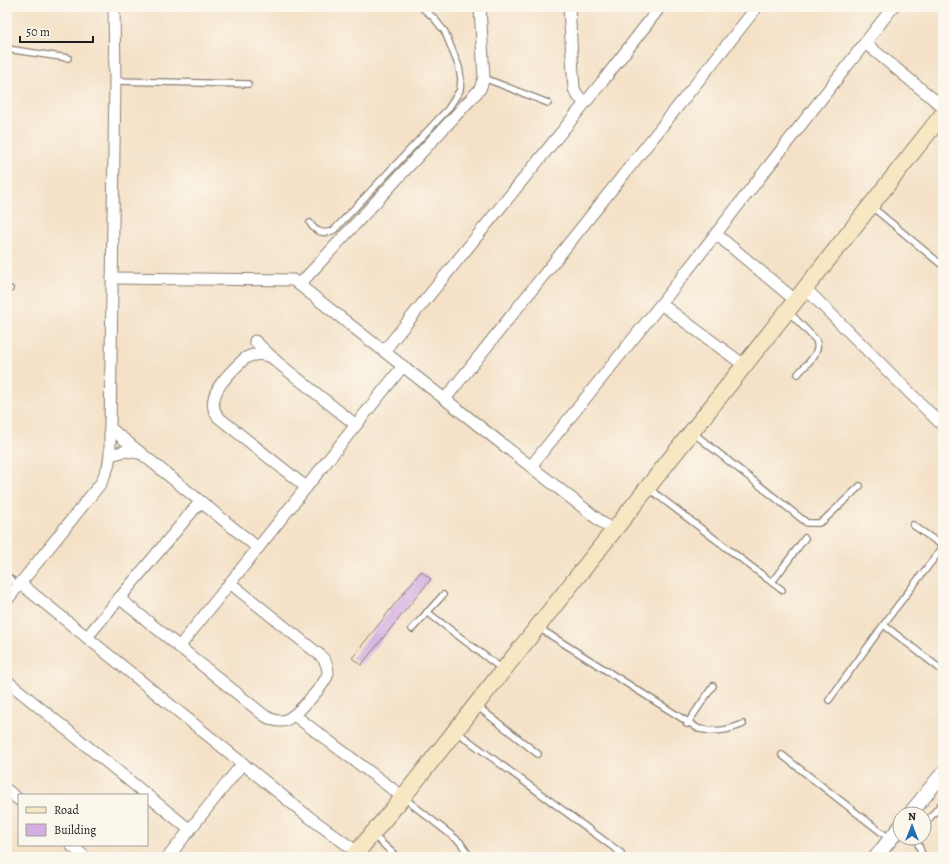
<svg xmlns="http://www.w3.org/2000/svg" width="950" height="864" font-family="Alegreya,serif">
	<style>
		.building { fill: #d4ade1 }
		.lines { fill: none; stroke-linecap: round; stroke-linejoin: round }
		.service-casing { stroke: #887e72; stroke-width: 8 }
		.minor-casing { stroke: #887e72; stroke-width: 13 }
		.tertiary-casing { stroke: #887e72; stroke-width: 16 }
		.secondary-casing { stroke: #887e72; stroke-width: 18 }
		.service { stroke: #fff; stroke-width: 5.5 }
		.minor { stroke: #fff; stroke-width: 11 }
		.tertiary { stroke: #fff; stroke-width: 14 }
		.secondary { stroke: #f7e8c3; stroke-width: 16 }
	</style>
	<rect width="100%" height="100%" fill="#fbf7ec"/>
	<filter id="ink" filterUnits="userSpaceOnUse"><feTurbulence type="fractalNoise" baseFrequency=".025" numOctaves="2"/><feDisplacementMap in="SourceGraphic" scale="8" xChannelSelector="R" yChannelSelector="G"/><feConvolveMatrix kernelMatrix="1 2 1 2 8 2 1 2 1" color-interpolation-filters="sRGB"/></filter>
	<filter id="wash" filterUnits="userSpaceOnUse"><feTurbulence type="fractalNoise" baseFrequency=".012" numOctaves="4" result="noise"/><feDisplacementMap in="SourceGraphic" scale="16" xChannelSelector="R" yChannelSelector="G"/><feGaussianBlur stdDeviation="0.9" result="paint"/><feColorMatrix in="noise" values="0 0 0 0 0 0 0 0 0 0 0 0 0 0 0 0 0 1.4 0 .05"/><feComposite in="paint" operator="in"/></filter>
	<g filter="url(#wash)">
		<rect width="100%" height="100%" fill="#f4e1c7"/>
		<g id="blocks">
			<path class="building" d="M421,571L431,579L361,665L352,658Z"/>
		</g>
	</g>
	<g filter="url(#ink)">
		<use href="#blocks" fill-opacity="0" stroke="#887e72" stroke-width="1"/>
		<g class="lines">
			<defs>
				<g id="service">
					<path d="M7,49L68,58"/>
					<path d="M484,78L548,103"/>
					<path d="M115,81L248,84"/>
					<path d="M871,206L943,266"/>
					<path d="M310,223C315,232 325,235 334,230L448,109L460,90L461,79L459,67L445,32L434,18L421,7"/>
					<path d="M7,288L10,289"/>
					<path d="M789,312L816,340C822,353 806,364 798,374"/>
					<path d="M692,432L807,523H819L824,520L860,486"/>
					<path d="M648,488L782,590"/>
					<path d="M913,525L943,546"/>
					<path d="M7,576L19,586"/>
					<path d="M772,582L805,538"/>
					<path d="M427,612L502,669"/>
					<path d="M884,625L943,671"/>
					<path d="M539,628L699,729C716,732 727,731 743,724"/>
					<path d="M412,629L443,595"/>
					<path d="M829,700L895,609L943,547"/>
					<path d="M477,706L538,754"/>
					<path d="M687,724L713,686"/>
					<path d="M457,732L621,853"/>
					<path d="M782,755L890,839"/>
					<path d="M404,798L460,842L470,857"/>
					<path d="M924,825L943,802"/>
					<path d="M372,834L397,857"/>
					<path d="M916,838L923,857"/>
				</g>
				<g id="minor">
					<path d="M569,7L574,89L578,96L585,103"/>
					<path d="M865,43L943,107"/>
					<path d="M716,234L795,300"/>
					<path d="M112,278L293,280L613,531"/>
					<path d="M300,284L480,89L484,78L480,7"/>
					<path d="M805,288L943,426"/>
					<path d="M661,304L744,365"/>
					<path d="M255,341L277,362L356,425"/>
					<path d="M384,351L602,82L660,7"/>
					<path d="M271,357C261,353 252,353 243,360C228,374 203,397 218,417L306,487"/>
					<path d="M445,399L757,7"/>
					<path d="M110,428L258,548"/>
					<path d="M110,455L126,451L139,453"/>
					<path d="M531,466L661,304L893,7"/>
					<path d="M21,584L305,814L357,852"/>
					<path d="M119,598L265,716C272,720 279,723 286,720C296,716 326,684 328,673C328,666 326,661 321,656L230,583"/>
					<path d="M7,600L101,483L108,467L110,455V428L115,81L114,7"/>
					<path d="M87,637L200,502"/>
					<path d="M179,647L403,366"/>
					<path d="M7,681L147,795"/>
					<path d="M294,715L403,797"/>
					<path d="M7,790L19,800"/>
					<path d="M147,795L190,830"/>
					<path d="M71,845L85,857"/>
					<path d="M168,857L243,763"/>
				</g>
				<g id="tertiary">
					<path d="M910,814L943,773"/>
					<path d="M876,857L900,827"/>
				</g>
				<path id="secondary" d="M353,857L403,797L943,114"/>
			</defs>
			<use href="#service" class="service-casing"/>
			<use href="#minor" class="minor-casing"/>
			<use href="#tertiary" class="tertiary-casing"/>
			<use href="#secondary" class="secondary-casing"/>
			<use href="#service" class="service"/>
			<use href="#minor" class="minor"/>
			<use href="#tertiary" class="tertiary"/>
			<use href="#secondary" class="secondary"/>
		</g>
	</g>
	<rect width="950" height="864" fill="none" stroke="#fbf7ec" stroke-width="24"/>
	<rect x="18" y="794" width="130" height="52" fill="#fbf7ec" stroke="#a29f99"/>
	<rect x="26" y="807" width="20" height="6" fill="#f7e8c3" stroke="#a29f99"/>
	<text x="54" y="814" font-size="12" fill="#1c1c1c">Road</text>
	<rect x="26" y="824" width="20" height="12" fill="#d4ade1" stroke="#a29f99"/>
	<text x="54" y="834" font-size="12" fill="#1c1c1c">Building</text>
	<g transform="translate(912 826)"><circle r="19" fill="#fbf7ec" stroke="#a29f99"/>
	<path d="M0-3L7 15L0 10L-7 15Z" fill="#1f6fb2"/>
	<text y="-6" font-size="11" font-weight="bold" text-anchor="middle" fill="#1c1c1c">N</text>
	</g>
	<path d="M20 36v6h73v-6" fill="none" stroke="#1c1c1c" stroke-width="2"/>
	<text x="26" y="36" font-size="12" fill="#1c1c1c" stroke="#fbf7ec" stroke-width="3" paint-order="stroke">50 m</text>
</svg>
